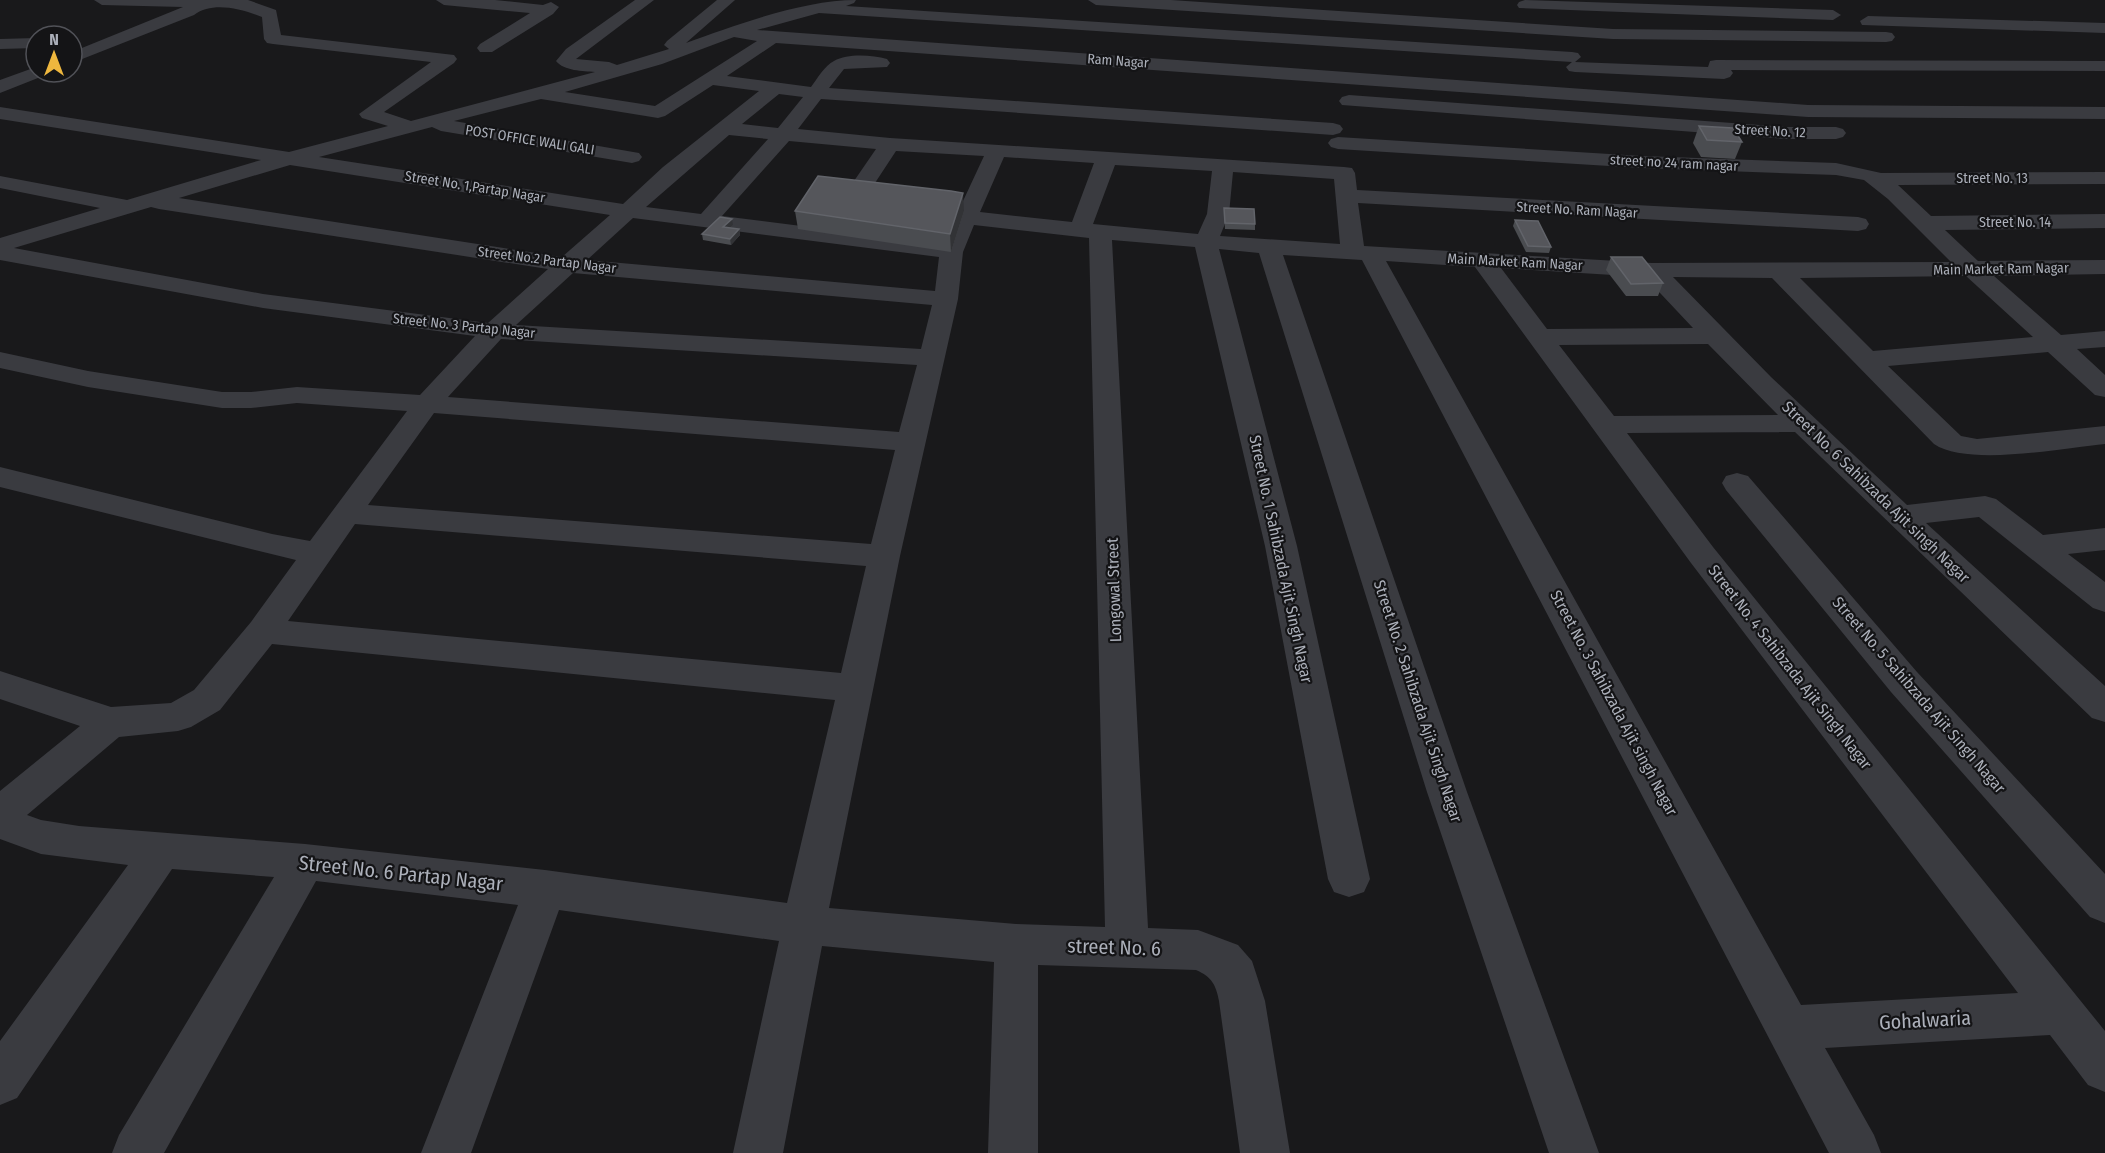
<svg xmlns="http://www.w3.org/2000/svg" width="2105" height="1153" font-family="'Fira Sans Condensed',sans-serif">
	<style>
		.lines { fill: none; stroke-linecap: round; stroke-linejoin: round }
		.minor { fill: #3a3b40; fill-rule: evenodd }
		.wall { fill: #4a4c50 }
		.shaded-wall { fill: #323336 }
		.building { fill: #55565b; stroke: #62646a; stroke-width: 1.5 }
		.labels { text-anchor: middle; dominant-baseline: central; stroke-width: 4.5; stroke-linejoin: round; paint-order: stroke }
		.far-street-label { font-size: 14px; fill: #acb0ba; stroke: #141416 }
		.street-label { font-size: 16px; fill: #acb0ba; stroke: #141416 }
		.near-street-label { font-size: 20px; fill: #acb0ba; stroke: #141416 }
	</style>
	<rect width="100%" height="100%" fill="#19191b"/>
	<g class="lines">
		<g class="minor">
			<path d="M94,0H248L276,10L281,35L454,55L457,59L454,63L384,112L411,121L595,72C583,71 564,71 556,61L566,49L635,0H654L576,59L609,62L617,65L669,49L664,45L667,41L717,0H735L686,43C736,25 803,0 856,0L854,3L846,6L1572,52L1578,53L1581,57L1575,62L1708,67L1710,61L1716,60L2105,61V71L1731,70L1733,73L1730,77L1724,79L1575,72L1569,71L1566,67L1572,62L819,13L757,30L1808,105L2105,107V119L1808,117L776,43L727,76L811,87C817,79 825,65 834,61C848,53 872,55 887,59L890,63L887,67L844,69L829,88L1333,123L1340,125L1343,129L1340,133L1333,135L821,99L798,129L890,138L1344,167L1352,168L1355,173L1357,190L1858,217L1866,219L1869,224L1866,229L1858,231L1358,203L1364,246L1652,263L1951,262L1888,199L1864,180L1836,175L1642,168L1338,149L1331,147L1328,143L1331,139L1338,137L1642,156L1836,163L1881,173L2105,172V184L1898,185L1931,216L2105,214V228L1945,230L1978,261L2105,260V274L1994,276L2061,335L2105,331V347L2077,349L2105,375V397L2095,395L2048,352L1888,366L1961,436L1977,439L2105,426V444C2063,448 1968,467 1934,444L1772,278L1673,277L1771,377L1907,505L1985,496L1996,499L2043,535L2105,528V550L2068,554L2105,582V612L2093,608L1979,517L1926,523L2105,686V722L2092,718L1795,432L1627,433L1713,547L2105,1031V1092L2088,1085L2050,1035L1825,1048L1874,1135L1881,1153H1829L1362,260L1283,255L1467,792L1599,1153H1549L1427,792L1259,253L1219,249L1297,546L1370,879L1364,892L1349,897L1334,892L1328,879L1265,546L1195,247L1112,240L1148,928L1198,930L1238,945L1252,961L1265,1001L1290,1153H1240L1219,1001C1216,985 1212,977 1196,970L1038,965V1153H988L994,962L822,946L783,1153H733L779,941L559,910L471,1153H421L518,905L316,881L164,1153H112L119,1135L274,877L172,869L17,1098L0,1105V1041L128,865L41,854L0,839V791L80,726L0,699V671L111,707L171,703L194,690L251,622L296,560L0,487V467L272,534L310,541L407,411L297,403L251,408H222L88,387L0,368V352L88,371L222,392H251L297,387L420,395L475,336L263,308L0,260V238L100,208L0,188V176L127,200L261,160L0,119V107L289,152L388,126L362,118L359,114L431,62L273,44L267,43L264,39L262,17C241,9 213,1 194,15L72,63V52L183,7L102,5ZM734,37L757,41L655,106L565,92L662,64ZM713,85L759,91L663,167L623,204L319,157L432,127L441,131L632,163L639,161L642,157L639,153L454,121L541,99L658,118L665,116ZM779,94L803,97L778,128L742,124ZM729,135L768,139L701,214L646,207ZM789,141L876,149L854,181L857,186L865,187L873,186L896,151L984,156L943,244L722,216ZM1004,157L1094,163L1072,222L980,212ZM290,165L610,215L562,257L179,198ZM1115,165L1212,171L1207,214L1198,234L1093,224ZM1233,172L1334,179L1340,244L1220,236L1229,214ZM151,207L159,209L548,269L488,323L263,294L14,248ZM633,218L939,257L935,291L587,260ZM974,225L1089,238L1105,927L1016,924L829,908L900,556L958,299L963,252ZM1386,261L1475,267L1691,563L2018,993L1801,1005ZM1501,268L1645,277L1693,328L1547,329ZM573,273L932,305L921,349L516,325ZM1966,276L2033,337L1873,351L1800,278ZM501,339L917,365L899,432L448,397ZM1708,344L1778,415L1614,416L1559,345ZM434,413L895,450L871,544L368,505ZM355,524L866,566L841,673L288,621ZM272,644L835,700L787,903L545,870L305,844L79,826L41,820L27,815L119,737L178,731L191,727L220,710Z"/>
			<path d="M436,0H495L543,5L551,2L559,7L553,14L492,52H480L477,48L480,44L530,13L444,5Z"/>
			<path d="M1088,0H1171L1613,29L1886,32L1892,33L1895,37L1892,41L1886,42L1613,39L1096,5Z"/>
			<path d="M1525,0L1833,10L1841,15L1833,20L1519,8L1517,5L1519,2Z"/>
			<path d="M1868,16L2105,23V33L1862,25L1860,21Z"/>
			<path d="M36,38V48L0,49V39Z"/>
			<path d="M36,67V72H46L43,76L0,93V80Z"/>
			<path d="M1349,95L1786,127H1836L1843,129L1846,133L1843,137L1836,139H1786L1342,105L1339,101L1342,97Z"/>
			<path d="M1737,473L1748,476L1917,672L2105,874V923L2090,917L1891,692L1726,490L1722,483L1726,476Z"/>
		</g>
	</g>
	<g class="wall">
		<path d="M1699,126L1742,142L1735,159L1701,157L1693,143Z"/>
		<path d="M1224,208L1255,224V230L1225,229L1224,214Z"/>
		<path d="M795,211H964L951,252L798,229Z"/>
		<path d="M1515,220L1551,247L1549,253L1526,252L1513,226Z"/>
		<path d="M733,225L730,228L739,229L740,235L731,245L703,240L702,234Z"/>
		<path d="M1611,257L1663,283L1658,296H1626L1606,270Z"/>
	</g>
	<g class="shaded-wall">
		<path d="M963,193L964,211L951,252L950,234Z"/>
		<path d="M732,219L733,225L725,233L723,227Z"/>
		<path d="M739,229L740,235L731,245L730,239Z"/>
	</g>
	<g class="building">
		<path d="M1699,126L1733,128L1742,142L1707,140Z"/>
		<path d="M818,176L951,191L963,193L950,234L795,211Z"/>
		<path d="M1224,208L1254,209L1255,224L1225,223Z"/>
		<path d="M720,217L732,219L723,227L739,229L730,239L702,234Z"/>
		<path d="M1515,220L1538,221L1551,247L1528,246Z"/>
		<path d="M1611,257H1642L1663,283L1631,284Z"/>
	</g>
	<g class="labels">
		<g class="far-street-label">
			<text transform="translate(1118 61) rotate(4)">Ram Nagar</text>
			<text transform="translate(1770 131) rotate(3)">Street No. 12</text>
			<text transform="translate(530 140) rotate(9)">POST OFFICE WALI GALI</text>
			<text transform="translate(1674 163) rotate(3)">street no 24 ram nagar</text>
			<text x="1992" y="178">Street No. 13</text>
			<text transform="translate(475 187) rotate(9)">Street No. 1,Partap Nagar</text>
			<text transform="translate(1577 210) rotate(3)">Street No. Ram Nagar</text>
			<text x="2015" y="222">Street No. 14</text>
			<text transform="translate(547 260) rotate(7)">Street No.2 Partap Nagar</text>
			<text transform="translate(1515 262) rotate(3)">Main Market Ram Nagar</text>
			<text transform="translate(2001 269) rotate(-1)">Main Market Ram Nagar</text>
			<text transform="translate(464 326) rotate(6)">Street No. 3 Partap Nagar</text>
		</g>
		<g class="street-label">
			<text transform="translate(1876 492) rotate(44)">Street No. 6 Sahibzada Ajit singh Nagar</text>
			<text transform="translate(1281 559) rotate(78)">Street No. 1 Sahibzada Ajit Singh Nagar</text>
			<text transform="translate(1114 590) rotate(-92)">Longowal Street</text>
			<text transform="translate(1790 667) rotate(52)">Street No. 4 Sahibzada Ajit Singh Nagar</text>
			<text transform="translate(1919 695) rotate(49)">Street No. 5 Sahibzada Ajit Singh Nagar</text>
			<text transform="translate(1418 701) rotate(72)">Street No. 2 Sahibzada Ajit Singh Nagar</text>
			<text transform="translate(1614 703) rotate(62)">Street No. 3 Sahibzada Ajit singh Nagar</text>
		</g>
		<g class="near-street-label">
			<text transform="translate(401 873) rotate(6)">Street No. 6 Partap Nagar</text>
			<text transform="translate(1114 947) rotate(2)">street No. 6</text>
			<text transform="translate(1925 1020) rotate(-3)">Gohalwaria</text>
		</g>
	</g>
	<g transform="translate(54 54)"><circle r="28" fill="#141416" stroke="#515258" stroke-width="1.5"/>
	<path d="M0-4.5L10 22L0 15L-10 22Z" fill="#eeb73e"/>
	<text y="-9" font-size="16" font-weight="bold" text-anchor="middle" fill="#acb0ba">N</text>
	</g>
</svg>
